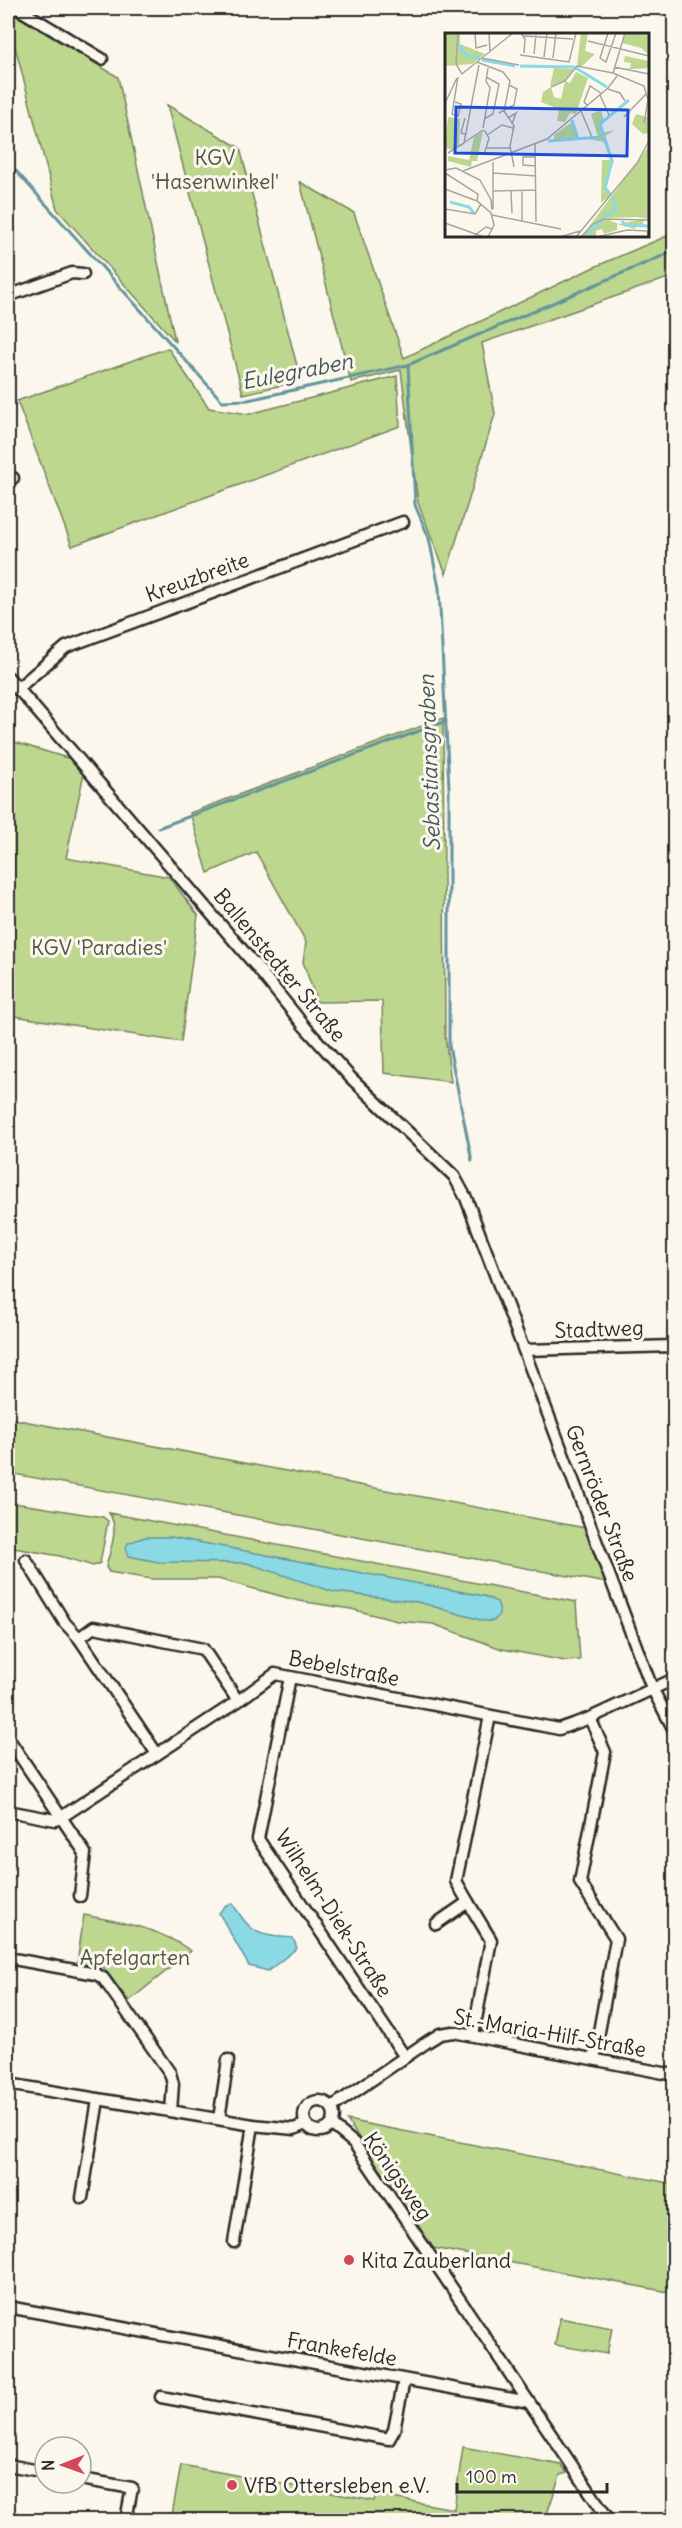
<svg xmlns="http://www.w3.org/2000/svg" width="682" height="2528" font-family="Delius,sans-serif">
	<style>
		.green { fill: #bdd78f; stroke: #74815d; stroke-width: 1.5 }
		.water { fill: #8adae6; stroke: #64949b; stroke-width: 1.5 }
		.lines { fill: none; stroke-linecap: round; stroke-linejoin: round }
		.stream { stroke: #64949b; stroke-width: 3 }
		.minor-casing { stroke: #2b2b2b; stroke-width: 15 }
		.minor { stroke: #fbf7ec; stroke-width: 10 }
		.poi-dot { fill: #d1495b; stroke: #fbf7ec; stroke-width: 2 }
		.labels { text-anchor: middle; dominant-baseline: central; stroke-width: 6; stroke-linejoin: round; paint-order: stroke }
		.park-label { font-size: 21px; fill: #505644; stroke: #fbf7ec }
		.street-label { font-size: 21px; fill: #2b2b2b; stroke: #fbf7ec }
		.poi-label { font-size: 21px; fill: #2b2b2b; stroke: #fbf7ec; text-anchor: start }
		.water-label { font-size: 22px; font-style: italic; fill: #43575a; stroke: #fbf7ec }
		.inset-river { fill: none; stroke: #8adae6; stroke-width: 3 }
		.inset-road { fill: none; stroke: #a8a59f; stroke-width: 1.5 }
		.view { fill: #1d4ed8; fill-opacity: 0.15; stroke: #1d4ed8; stroke-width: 3 }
		.inset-edge { fill: none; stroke: #2b2b2b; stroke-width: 3 }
	</style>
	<rect width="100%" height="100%" fill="#fbf7ec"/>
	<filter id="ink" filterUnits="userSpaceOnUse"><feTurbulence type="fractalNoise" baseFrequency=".0167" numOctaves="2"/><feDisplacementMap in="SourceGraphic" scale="12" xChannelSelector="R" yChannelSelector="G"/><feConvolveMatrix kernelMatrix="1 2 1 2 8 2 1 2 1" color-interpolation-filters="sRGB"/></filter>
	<g filter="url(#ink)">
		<g class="green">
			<path d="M8,10L118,77L175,341L57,209L8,19Z"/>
			<path d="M167,105L240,148L301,381L243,394Z"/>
			<path d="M300,182L354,213L404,358L592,268L674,233V276L482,343L495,414L446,574L418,503L401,370L351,382Z"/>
			<path d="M168,348L209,408L249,414L397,376L400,426L72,546L17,401Z"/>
			<path d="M443,718L445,1035L451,1082L384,1073L382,1001L317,1002L303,962L306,942L256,852L208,873L190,813Z"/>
			<path d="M8,740L67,758L69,754L84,773L66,858L169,877L198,915L181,1042L8,1015Z"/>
			<path d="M8,1418L585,1528L607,1583L8,1473Z"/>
			<path d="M8,1502L103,1517L108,1521L100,1563L93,1566L60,1556L8,1547Z"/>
			<path d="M109,1513L576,1602L580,1660L565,1661L502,1649L433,1624L397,1621L351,1609L299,1601L218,1579H151L109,1572L106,1567C110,1549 120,1529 109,1513Z"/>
			<path d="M84,1915C125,1923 157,1927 191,1951L129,2001L103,1967L77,1963Z"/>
			<path d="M347,2120L674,2184V2293L433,2248Z"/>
			<path d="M560,2318L612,2328L607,2354L555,2345Z"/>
			<path d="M463,2447L561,2465L567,2473L560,2475L545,2520H171L181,2465L374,2501L376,2495L454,2509Z"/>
		</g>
		<g class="water">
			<path d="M145,1537H171L484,1596L497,1602C501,1610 500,1614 494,1621H484L418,1602L334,1592L247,1563L158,1562L129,1556L126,1548L128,1543Z"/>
			<path d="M233,1904C252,1935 257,1935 293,1938L297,1948L268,1971L249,1966L219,1913L226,1905Z"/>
		</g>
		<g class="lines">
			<g class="stream">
				<path d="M8,162L222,401L248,400L408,365L674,251"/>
				<path d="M408,365L415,505L429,538L439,588L449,788V1046L472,1161"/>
				<path d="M158,828L446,721"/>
			</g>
			<defs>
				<g id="minor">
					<path d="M17,8L102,59"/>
					<path d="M8,296L72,273L83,274"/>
					<path d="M8,480L13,478"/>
					<path d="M8,677L256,966L305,1027L351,1078L454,1176L466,1198L652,1688L674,1730"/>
					<path d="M17,689L66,647L403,522"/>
					<path d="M525,1350L674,1346"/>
					<path d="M26,1560L65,1623L79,1638"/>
					<path d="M290,1677L258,1839L405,2057"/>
					<path d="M590,1718L605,1752L580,1882L616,1939L594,2059"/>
					<path d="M8,1738L85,1853L80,1896"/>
					<path d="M157,1754L79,1638L94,1627L203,1649L238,1701"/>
					<path d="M8,1811L55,1820L60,1818L238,1701L275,1674L559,1729L590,1718L674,1679"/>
					<path d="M468,1902L456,1881L490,1716"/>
					<path d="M436,1924L468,1902L491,1940L473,2035"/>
					<path d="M8,1958L96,1974L103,1978L170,2073L173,2084L171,2111"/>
					<path d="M8,2084L253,2125L294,2129L306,2124"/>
					<circle cx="319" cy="2116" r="15"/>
					<path d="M332,2107L427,2042L440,2034L453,2032L674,2075"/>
					<path d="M219,2119L228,2060"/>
					<path d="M332,2125L354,2143L529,2402"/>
					<path d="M82,2198L98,2100"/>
					<path d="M234,2242L253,2125"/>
					<path d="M8,2307L529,2402L609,2520"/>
					<path d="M161,2397L389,2439L394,2430L404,2380"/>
					<path d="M8,2465L45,2472"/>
					<path d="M81,2479L132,2488L126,2520"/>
				</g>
			</defs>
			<use href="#minor" class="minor-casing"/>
			<use href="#minor" class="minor"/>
		</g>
	</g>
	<g class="poi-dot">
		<circle cx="349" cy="2260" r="6"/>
		<circle cx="232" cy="2485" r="6"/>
	</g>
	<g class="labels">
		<g class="park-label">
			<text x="215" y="157">KGV<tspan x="215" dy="24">'Hasenwinkel'</tspan></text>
			<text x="99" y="947">KGV 'Paradies'</text>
			<text x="135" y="1957">Apfelgarten</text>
		</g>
		<g class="street-label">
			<text transform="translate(197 577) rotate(-20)">Kreuzbreite</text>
			<text transform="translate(280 965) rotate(50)">Ballenstedter Straße</text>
			<text transform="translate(599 1329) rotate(-2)">Stadtweg</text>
			<text transform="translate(602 1503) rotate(69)">Gernröder Straße</text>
			<text transform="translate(344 1668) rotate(11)">Bebelstraße</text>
			<text transform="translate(334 1913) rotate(57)">Wilhelm-Diek-Straße</text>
			<text transform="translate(550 2033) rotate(10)">St.-Maria-Hilf-Straße</text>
			<text transform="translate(398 2176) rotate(55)">Königsweg</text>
			<text transform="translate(342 2349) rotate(10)">Frankefelde</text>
		</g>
		<g class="poi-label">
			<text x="361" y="2260">Kita Zauberland</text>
			<text x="244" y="2485">VfB Ottersleben e.V.</text>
		</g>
		<g class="water-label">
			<text transform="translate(297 371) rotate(-11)">Eulegraben</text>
			<text transform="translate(429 763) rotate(-92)">Sebastiansgraben</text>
		</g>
	</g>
	<g transform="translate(445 33)">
		<rect width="204" height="204" fill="#fbf7ec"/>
		<path d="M0,0H15V11L40,21L27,31L0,33ZM136,0H143L140,18L150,21L137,33H132ZM180,0H204V22L196,15L177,10ZM180,23L204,28V35L174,37L185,35L186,30L179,29ZM109,35L130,36L120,48L125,50L131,39L143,45L131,81L125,80L120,89L112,88L114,76L96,69L98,59L106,54L109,64L116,66L120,48L105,53ZM204,69V100L198,101L187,91L191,81L202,84ZM156,77L159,88L155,91L156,100L170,97L158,104L169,128L160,152L167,161L156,170L157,127H165L159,109L143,106L153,104L146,81ZM3,84L15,86L14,112L7,117L0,115ZM127,89L133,106H109V102ZM38,98L32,128H27L26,134L3,128V123L24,127L29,104ZM204,113V186L191,184L159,185L174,191L199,186L198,191L191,192L190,196L172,191V197L159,201L157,196L151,198V204L137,203Z" fill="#bdd78f"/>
		<path class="inset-river" d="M13,12L22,23L35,25M37,27L70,33M75,33L129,34L162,54M127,87L133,106M103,108L156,104M165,161L160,155L167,128L155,91L184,67M5,169L24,174L29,180M159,184L171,177L168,164M177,188L180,192L204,193M141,201L157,188"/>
		<path class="inset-road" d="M13,0L11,31L17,41L68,0M30,0L31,15L42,12M76,0L80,6L79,20M163,0L155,25L161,29L171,0M44,1L45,19M79,3L128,6M143,8L204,23M89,21L91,2M75,22L124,29L131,0M99,24L102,0M37,25L74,32M108,25L111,0M32,29L58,39L65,48L59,78L69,93L65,113L69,134M169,34L204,41M168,40L199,53L203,67L199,90M168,40L180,0M106,54L120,48L132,33L168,40M163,56L175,60L180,68M155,62L164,82M10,69L16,71L13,83L7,81L13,44M0,70L12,45M142,72L139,69L145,53L157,61M136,78L147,104M54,80L69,72L72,56L64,52M179,84L202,60M20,85L16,100L20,101M63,85L71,80L67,91M39,86L48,81L54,51L41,44M38,95L45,55L41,48L43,35M42,102L57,92L68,95M20,109L38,97M90,111L91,189M42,115H65M3,120L19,110L34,32M39,122L44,105L39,97M91,124H78V132L91,133M0,137L11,135L35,147L46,167L47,177M18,138L102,106L163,55L172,43M0,140L33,161L32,168M48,140L91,143M0,156L32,168L46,180L49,192L43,204M77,157V188M49,158L91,157M66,158L67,180M0,176L30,181L36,171M48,176V129M47,182L116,196M0,190L39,204M30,202L41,194L47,196M115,204L135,198M131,204L192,130L204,108M136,204L148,191L159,186L204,187M152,204L182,197L202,198L203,204"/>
		<path class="view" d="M11,74L183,77L182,123L10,120Z"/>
		<rect width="204" height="204" class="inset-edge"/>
	</g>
	<rect width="682" height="2528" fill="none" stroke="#fbf7ec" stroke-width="30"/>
	<rect x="15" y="15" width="652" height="2498" fill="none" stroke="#2b2b2b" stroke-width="2" filter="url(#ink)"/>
	<g transform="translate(63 2465) rotate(269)"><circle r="28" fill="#fbf7ec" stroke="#a8a59f" stroke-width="1.5"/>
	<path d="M0-4.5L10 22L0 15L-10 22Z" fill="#d1495b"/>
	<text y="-9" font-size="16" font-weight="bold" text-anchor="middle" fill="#2b2b2b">N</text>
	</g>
	<path d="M457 2483v9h150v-9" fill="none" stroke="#2b2b2b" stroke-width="3"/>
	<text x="466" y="2483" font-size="18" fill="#2b2b2b" stroke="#fbf7ec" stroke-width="4.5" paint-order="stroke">100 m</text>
</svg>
